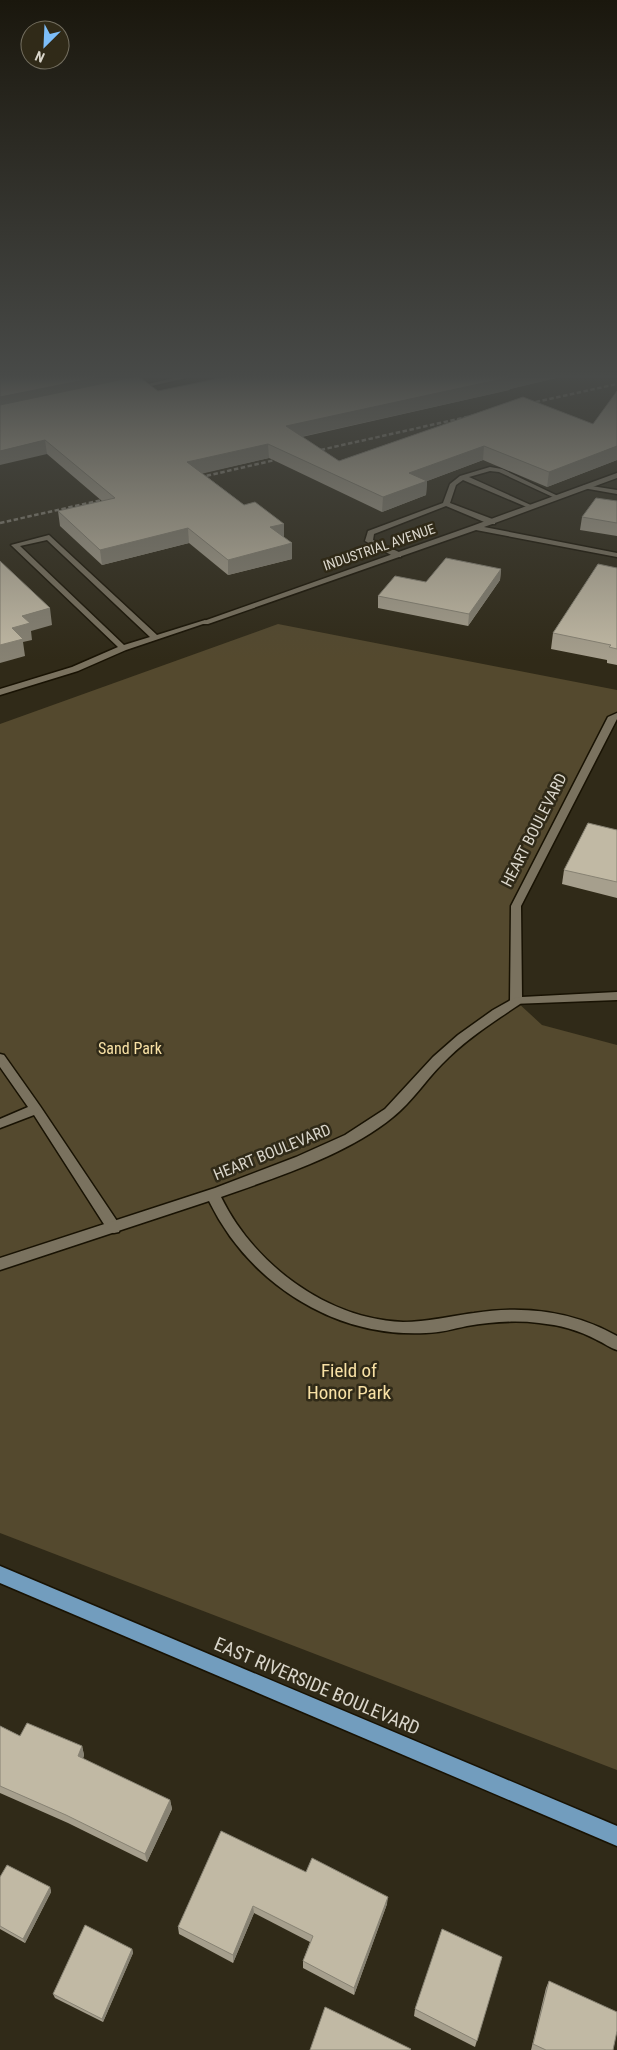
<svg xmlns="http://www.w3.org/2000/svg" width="617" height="2050" font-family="'Roboto Condensed',sans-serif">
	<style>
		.green { fill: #54492e }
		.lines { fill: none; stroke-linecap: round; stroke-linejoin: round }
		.lane-casing { stroke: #181203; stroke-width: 3 }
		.street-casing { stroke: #181203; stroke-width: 3 }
		.primary-casing { stroke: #181203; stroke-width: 3 }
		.lane { fill: #7a725f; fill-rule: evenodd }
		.street { fill: #7a725f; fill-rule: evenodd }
		.primary { fill: #729dbe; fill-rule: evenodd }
		.rail { stroke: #878274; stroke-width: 2.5; stroke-dasharray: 4.5 2.5; stroke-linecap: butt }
		.wall { fill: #a69f8d }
		.shaded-wall { fill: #878273 }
		.building { fill: #c1b9a4; stroke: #878273 }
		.labels { text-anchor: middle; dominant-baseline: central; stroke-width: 5; stroke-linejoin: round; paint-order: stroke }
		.far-street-label { font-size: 14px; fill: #dad6cb; stroke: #302a18 }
		.street-label { font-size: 16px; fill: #dad6cb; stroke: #302a18 }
		.park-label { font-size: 16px; fill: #f8e1a5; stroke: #302a18 }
		.near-park-label { font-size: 19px; fill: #f8e1a5; stroke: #302a18 }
		.near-street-label { font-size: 19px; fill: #dad6cb; stroke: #302a18 }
	</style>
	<rect width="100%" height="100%" fill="#302a18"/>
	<path class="green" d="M278,624L617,690V716L516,906V1001L542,1025L617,1045V1770L0,1533V724Z"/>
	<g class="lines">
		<defs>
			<g id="lane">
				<path d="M490,467L502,469L560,497L555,498L499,472L490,471L469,477L533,506V508H529L463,480L456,485L450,503L495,520V524H489L446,506L374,534L373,540L401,553V557H395L365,541L368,531L443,503L450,484L460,476Z"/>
				<path d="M585,485L617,490V494L583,488V486Z"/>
				<path d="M49,535L157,635L205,620L209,622L126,650L78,671L0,695V689L72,667L118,647L11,545ZM47,540L150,637L124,645L20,546Z"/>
				<path d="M617,713V719L521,906L522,997L617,992V1000L512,1004L510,1001L511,906L608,717Z"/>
				<path d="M0,1054L4,1055L40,1106L119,1224L120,1228L119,1232L114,1233L109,1232L34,1115L0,1128V1119L28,1107L0,1067Z"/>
			</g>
			<g id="street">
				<path d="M195,373H208L134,390L131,388Z"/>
				<path d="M617,473V478L484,527L617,553V557L476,530L208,624H202L201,622L472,526Z"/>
				<path d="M516,997L520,998L522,1001L520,1004C493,1022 465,1040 442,1064C425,1081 412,1102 393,1117C347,1155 277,1177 221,1197C254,1264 326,1319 403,1322C427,1322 450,1316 474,1313C523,1305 574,1311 617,1336V1350C610,1348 604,1343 597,1340C579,1330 559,1325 539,1323C515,1320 491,1322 467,1326C453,1329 440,1333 426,1333C334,1338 249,1283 209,1201L0,1270V1258L215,1188L296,1157L345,1135L385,1109L433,1057L458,1035L493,1010Z"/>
			</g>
			<path id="primary" d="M0,1566L617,1826V1846L0,1583Z"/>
		</defs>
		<use href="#lane" class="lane-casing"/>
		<use href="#street" class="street-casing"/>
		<use href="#primary" class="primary-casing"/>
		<use href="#lane" class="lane"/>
		<use href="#street" class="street"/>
		<use href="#primary" class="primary"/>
		<g class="rail">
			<path d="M522,405L617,384"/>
			<path d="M307,453L480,414"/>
			<path d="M193,479L288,457"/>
			<path d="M0,523L115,497"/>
		</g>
	</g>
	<g class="wall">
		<path d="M0,373H130L131,378L158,391L244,373H564V376L510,389L509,390L302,437L339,461L523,397L617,460L547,487L483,460L427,481L426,495L382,512L269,458L202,473L244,505L284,524V538L292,543V559L228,575L189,543L102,565L60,526L58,511L102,501L47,454Z"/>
		<path d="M617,501V536L580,530L582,517Z"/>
		<path d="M617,568V665L607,663V660L551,649L553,633Z"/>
		<path d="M501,569L500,580L468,626L378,608V596L426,582Z"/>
		<path d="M617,830V898L562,884L564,870Z"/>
		<path d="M0,1726L20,1736L82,1746L84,1755L83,1759L170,1800L172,1809L147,1862L68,1823L0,1793Z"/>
		<path d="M306,1872L387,1904L354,1995L303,1968V1961L310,1942L254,1913L233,1963L179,1934L178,1927Z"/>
		<path d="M0,1877L50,1887L51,1892L25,1943L0,1929Z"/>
		<path d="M132,1949L133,1953L103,2022L55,1998L53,1994Z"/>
		<path d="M502,1957L475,2047L414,2016L415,2009Z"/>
		<path d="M549,1981L613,2050H531L546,1988Z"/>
	</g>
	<g class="shaded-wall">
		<path d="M119,373H130L131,384L0,411V397Z"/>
		<path d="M520,373H564V376L510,389L509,390L286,440V426Z"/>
		<path d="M45,440L47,454L0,465V451Z"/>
		<path d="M268,444L269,458L188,477L187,462Z"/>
		<path d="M484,446L483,460L427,481L426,495L382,512L383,497L409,473Z"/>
		<path d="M617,446V460L547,487L549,472Z"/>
		<path d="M284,524V539L270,527Z"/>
		<path d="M188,528L189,543L102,565L100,550Z"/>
		<path d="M292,543V559L228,575V560Z"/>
		<path d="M501,569L500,580L468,626L469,614Z"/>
		<path d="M50,608L52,625L31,631L32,640L23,642L25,656L0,663V645L12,628L22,616Z"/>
		<path d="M82,1746L84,1755L80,1765L78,1756Z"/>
		<path d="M170,1800L172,1809L147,1862L145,1854Z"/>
		<path d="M50,1887L51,1892L25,1943L23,1939Z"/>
		<path d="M388,1897L387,1904L354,1995V1988Z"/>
		<path d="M253,1906L254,1913L233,1963V1955Z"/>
		<path d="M132,1949L133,1953L103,2022L102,2019Z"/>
	</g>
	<g class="building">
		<path d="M0,373H119L0,397Z"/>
		<path d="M244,373H520L508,376L511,377L286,426L339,461L523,397L593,424L617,391V446L549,472L484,446L409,473L427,481L383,497L268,444L187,462L244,505L255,502L284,524L270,527L292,543L228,560L188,528L100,550L58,511L115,498L45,440L0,451V405L138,376L158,391Z"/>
		<path d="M596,498L617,501V523L582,517Z"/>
		<path d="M446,558L501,569L469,614L378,596L395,576L426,582Z"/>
		<path d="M0,561L50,608L22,616L30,623L12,628L23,639L0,645Z"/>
		<path d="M598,564L617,568V649L609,647L611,645L553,633Z"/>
		<path d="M588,823L617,830V882L564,870Z"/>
		<path d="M27,1723L82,1746L78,1756L170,1800L145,1854L66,1815L0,1786V1726L20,1736Z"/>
		<path d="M221,1831L306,1872L312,1858L388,1897L354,1988L303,1961L313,1936L253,1906L233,1955L178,1927Z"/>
		<path d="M7,1865L50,1887L23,1939L0,1926V1877Z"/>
		<path d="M85,1925L132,1949L102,2019L53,1994Z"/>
		<path d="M442,1929L502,1957L477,2041L415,2009Z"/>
		<path d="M549,1981L617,2012V2031L613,2050H546L533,2044Z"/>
		<path d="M325,2007L411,2049L410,2050H310Z"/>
	</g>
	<linearGradient id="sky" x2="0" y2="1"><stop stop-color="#1a170d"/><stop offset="0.57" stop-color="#484a48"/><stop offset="1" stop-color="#484a48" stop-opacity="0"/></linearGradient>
	<rect width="617" height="660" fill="url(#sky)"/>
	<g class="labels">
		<g class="far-street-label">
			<text transform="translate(379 547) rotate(-19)">INDUSTRIAL AVENUE</text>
		</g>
		<g class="street-label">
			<text transform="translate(534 830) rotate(-63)">HEART BOULEVARD</text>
			<text transform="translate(272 1152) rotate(-22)">HEART BOULEVARD</text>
		</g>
		<g class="park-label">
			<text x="130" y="1048">Sand Park</text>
		</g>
		<g class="near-park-label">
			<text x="349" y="1370">Field of<tspan x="349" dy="22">Honor Park</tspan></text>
		</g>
		<g class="near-street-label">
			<text transform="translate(317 1686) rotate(23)">EAST RIVERSIDE BOULEVARD</text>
		</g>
	</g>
	<g transform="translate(45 45) rotate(204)"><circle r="24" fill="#302a18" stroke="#746f60"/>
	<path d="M0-4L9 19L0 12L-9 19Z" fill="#7dbef9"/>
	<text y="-8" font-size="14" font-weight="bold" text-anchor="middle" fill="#dad6cb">N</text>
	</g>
</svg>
